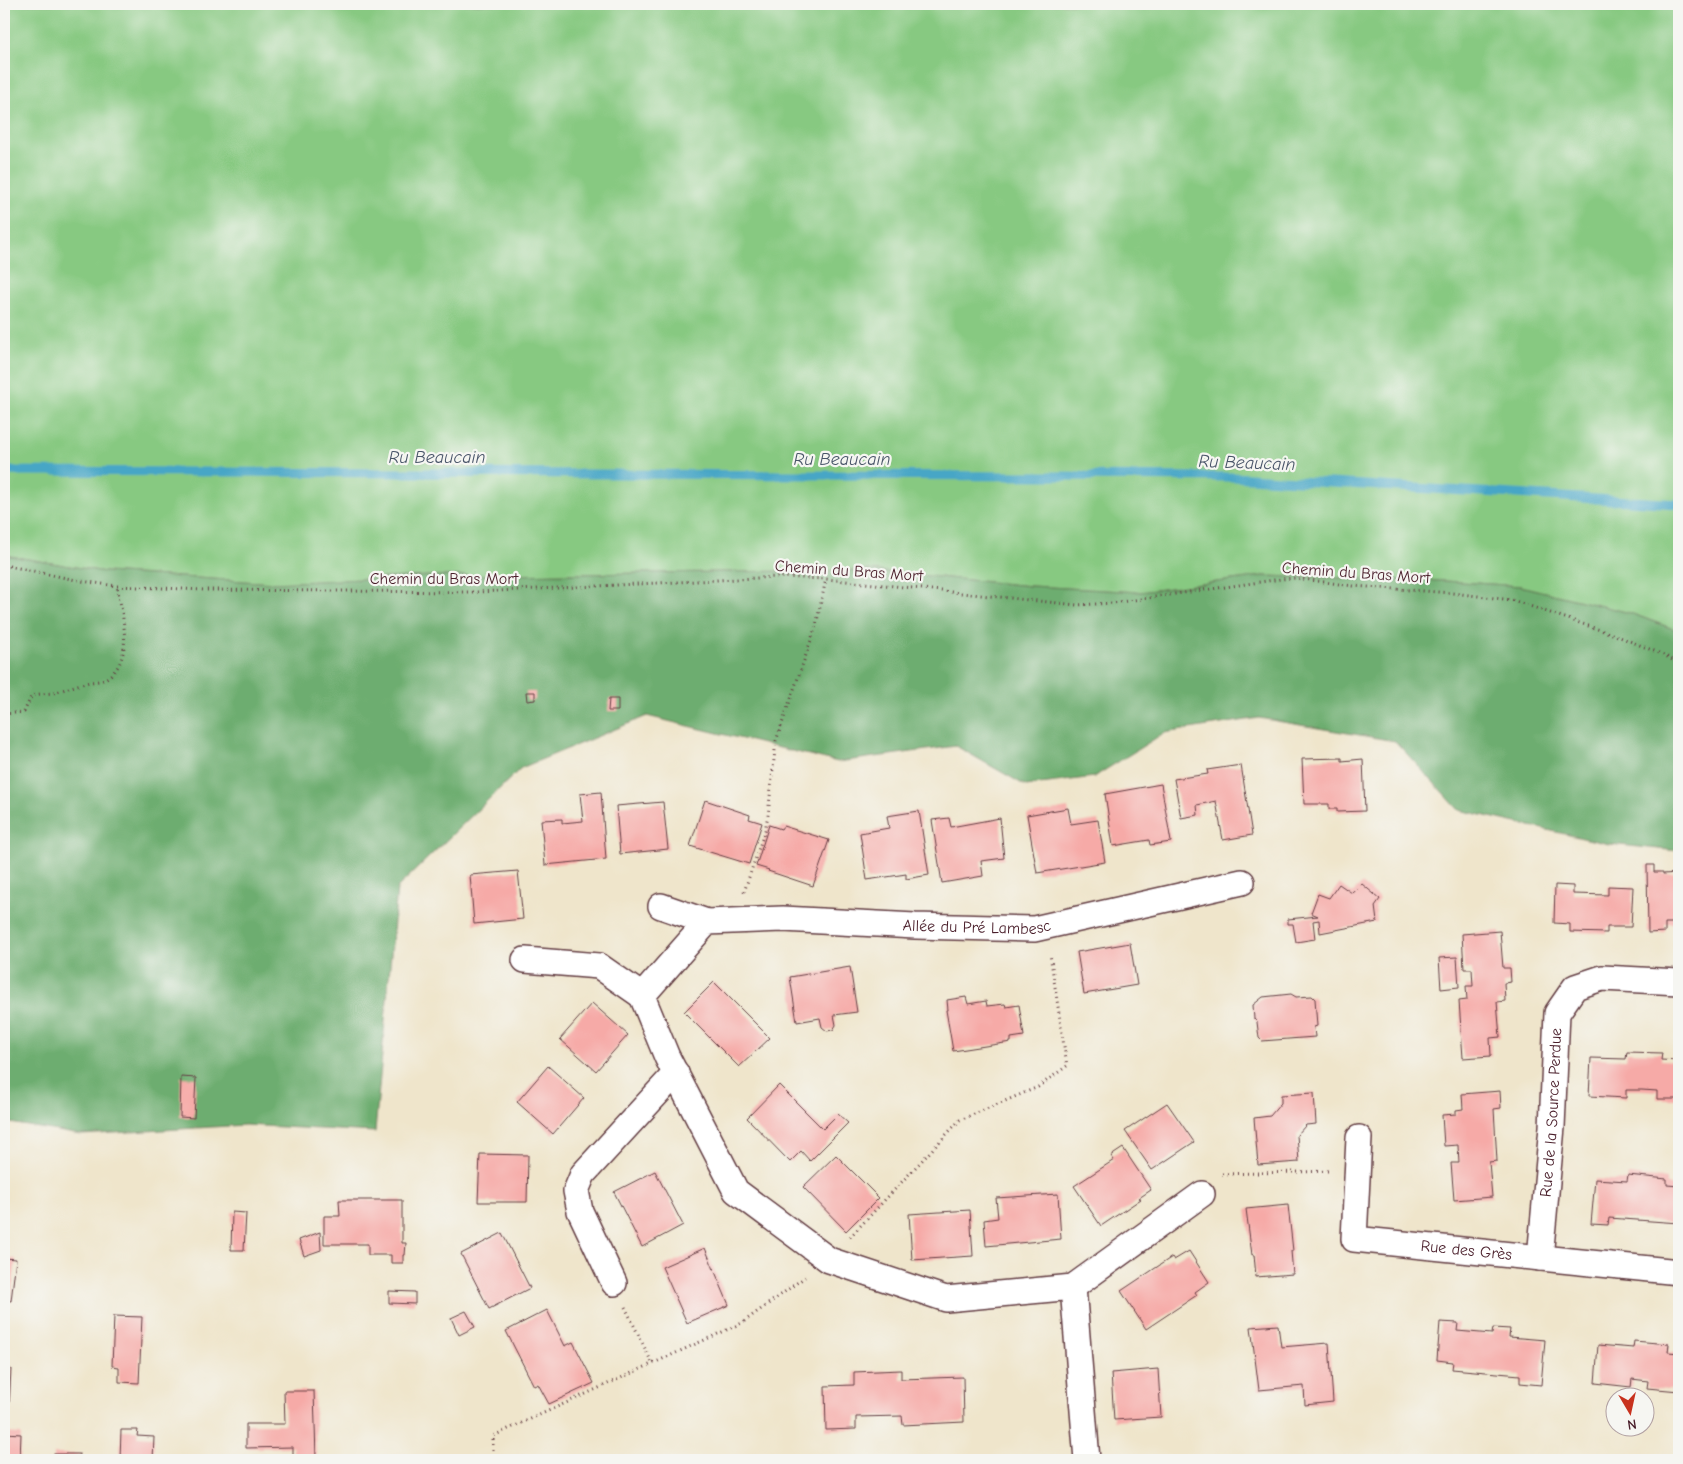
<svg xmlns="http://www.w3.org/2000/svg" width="1683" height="1464" font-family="'Comic Neue',sans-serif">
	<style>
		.green { fill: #87c981; stroke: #687456 }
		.forest { fill: #6dad6f; stroke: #5c664d }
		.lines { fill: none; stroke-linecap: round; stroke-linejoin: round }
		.stream { stroke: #47a6c6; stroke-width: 9 }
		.building { fill: #f6aaa7 }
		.street-casing { stroke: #633d43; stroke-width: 28 }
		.path { stroke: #633d43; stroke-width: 3; stroke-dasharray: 1 4; stroke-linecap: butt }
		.street { stroke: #fff; stroke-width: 25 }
		.labels { text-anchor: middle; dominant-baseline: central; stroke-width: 4.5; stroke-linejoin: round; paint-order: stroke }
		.street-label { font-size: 16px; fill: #4a1f2b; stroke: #f6f6f2 }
		.water-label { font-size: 18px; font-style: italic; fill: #495569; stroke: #f6f6f2 }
	</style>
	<rect width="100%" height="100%" fill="#f6f6f2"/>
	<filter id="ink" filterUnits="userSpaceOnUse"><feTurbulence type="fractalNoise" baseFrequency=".02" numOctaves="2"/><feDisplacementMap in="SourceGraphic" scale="10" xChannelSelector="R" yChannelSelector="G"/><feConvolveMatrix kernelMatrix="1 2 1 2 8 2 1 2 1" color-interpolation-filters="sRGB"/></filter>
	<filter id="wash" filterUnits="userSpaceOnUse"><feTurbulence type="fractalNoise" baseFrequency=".0096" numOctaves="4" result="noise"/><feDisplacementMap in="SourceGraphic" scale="20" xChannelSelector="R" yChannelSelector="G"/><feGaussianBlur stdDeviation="1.12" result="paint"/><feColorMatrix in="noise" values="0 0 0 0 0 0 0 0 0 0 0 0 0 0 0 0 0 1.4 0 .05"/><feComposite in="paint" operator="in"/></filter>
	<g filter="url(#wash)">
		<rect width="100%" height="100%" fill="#efe5cb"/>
		<path class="green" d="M4,4H1679V631L1630,613L1520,586L1445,581L1263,576L1140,592L1030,586L867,570L431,576L273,583L105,572L4,555Z"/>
		<path class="forest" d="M4,555L105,572L273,583L431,576L867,570L1030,586L1140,592L1263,576L1445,581L1520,586L1630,613L1679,631V851L1609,844L1459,810L1395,741L1259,718L1164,733L1094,777L1026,786L956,746L838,762L647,716L521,768L397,888L375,1132L245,1125L81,1135L4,1122Z"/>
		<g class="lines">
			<path class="stream" d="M4,471L1233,477L1679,504"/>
		</g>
		<g id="blocks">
			<g class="building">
				<path d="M526,692H535V700L527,701Z"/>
				<path d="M609,699H618V711H608Z"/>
				<path d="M1342,758V761L1363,759L1365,811L1337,812V809H1329V804H1304L1302,759Z"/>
				<path d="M1241,765L1252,835L1223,840L1216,801L1197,805L1198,815L1181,818L1174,779L1208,774L1207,770Z"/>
				<path d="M1161,784L1171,842L1150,845L1149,840L1113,846L1105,794Z"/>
				<path d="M601,792L606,859L545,865L541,820L562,819V823L583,821L580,794Z"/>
				<path d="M705,800L750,815L749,819L762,823L749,864L690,846Z"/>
				<path d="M663,802L668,849L620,854L616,806Z"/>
				<path d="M1068,808L1071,824L1098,820L1105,862L1037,873L1027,815Z"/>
				<path d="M919,811L929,875L906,879V874L867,880L860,833L889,828L887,816Z"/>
				<path d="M949,818L951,827L1000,818L1004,858L981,861L983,876L942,883L932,820Z"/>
				<path d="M769,825L781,829L783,826L829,840L813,886L768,871L769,870L756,866Z"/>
				<path d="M1647,865H1654V872H1663V874L1679,873V932H1676V923H1665V932L1648,933Z"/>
				<path d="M518,871L523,919L474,924L470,875Z"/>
				<path d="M1339,884L1352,893L1362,884L1380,899L1375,906L1377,922L1320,933L1319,920L1313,921L1315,939L1296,942L1293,924H1288V919L1318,916L1311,913L1318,894L1329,898Z"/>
				<path d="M1555,885L1573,886V894L1608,895V886L1633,887L1631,927H1607V933L1570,932V924L1554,923Z"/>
				<path d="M1500,931L1503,968H1510L1511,982L1504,983L1505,1001L1497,1002L1500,1037L1490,1038L1491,1056L1463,1058L1459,1001L1467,1000L1466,986H1473L1472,969H1464L1462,934Z"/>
				<path d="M1130,943L1137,985L1084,994L1077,952Z"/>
				<path d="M1457,957L1459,987L1441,989L1439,958Z"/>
				<path d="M850,967L857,1012L834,1015L836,1025L833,1030L827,1031L822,1027L820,1018L797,1022L790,977Z"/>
				<path d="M714,982L770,1038L739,1067L684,1012Z"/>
				<path d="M1291,994L1296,997L1312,996L1315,999L1317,1026L1314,1027L1315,1037L1262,1041L1259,1038L1257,1022L1254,1019L1253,1005L1263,997Z"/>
				<path d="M966,997L968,1004L986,1001L987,1006L1005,1004L1006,1007L1019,1005L1024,1036L1011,1038V1042L953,1051L946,1010H948L947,1000Z"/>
				<path d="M592,1003L628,1035L596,1071L560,1039Z"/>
				<path d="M1627,1052L1662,1053L1661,1060L1679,1061V1099H1657V1091L1642,1090H1626V1098L1589,1096L1591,1058L1626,1059Z"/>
				<path d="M548,1066L584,1098L553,1134L517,1102Z"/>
				<path d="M181,1077L196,1078L194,1118L180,1117Z"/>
				<path d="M779,1085L823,1129L838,1114L848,1123L810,1161L801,1151L790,1162L747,1118Z"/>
				<path d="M1500,1091L1501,1108L1494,1109L1497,1161L1489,1162L1492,1197L1454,1200L1451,1163H1459L1458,1146V1145L1444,1146L1442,1115L1456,1114V1110L1463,1109L1462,1094Z"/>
				<path d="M1314,1093L1316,1124L1306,1125L1297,1135L1299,1162L1258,1165L1254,1118L1270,1116L1281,1103V1095Z"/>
				<path d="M1167,1103L1194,1142L1152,1170L1125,1131Z"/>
				<path d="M1123,1148L1151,1190L1139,1198L1141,1199L1101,1226L1074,1186L1114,1160L1111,1156Z"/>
				<path d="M480,1154L528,1155L527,1202H478Z"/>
				<path d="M836,1155L879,1198L846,1231L803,1187Z"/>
				<path d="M655,1171L683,1225L642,1247L614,1192Z"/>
				<path d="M1628,1175L1667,1179V1185L1679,1186V1223L1609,1218L1608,1225L1591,1224L1595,1179L1627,1181Z"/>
				<path d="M1058,1194L1061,1239L986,1246L984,1220L998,1218L996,1198Z"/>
				<path d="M339,1200H402V1243H406L405,1255H403V1263H391V1255H368V1244H324V1216H340Z"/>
				<path d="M1288,1205L1293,1251H1291L1293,1274L1256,1277L1254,1254L1252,1255L1246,1209Z"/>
				<path d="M970,1210L973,1256L912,1260L909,1214Z"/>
				<path d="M232,1212L246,1213L244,1250H231Z"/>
				<path d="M320,1232L321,1250L304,1256L299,1240Z"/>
				<path d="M502,1233L530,1288L489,1309L461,1254Z"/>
				<path d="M705,1248L729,1305L687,1323L662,1267Z"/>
				<path d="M1189,1251L1209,1282L1195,1292L1197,1295L1146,1329L1121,1291L1172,1257L1174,1260Z"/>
				<path d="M4,1258L16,1259L11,1301L4,1300Z"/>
				<path d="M389,1291L415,1292V1304L389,1303Z"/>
				<path d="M547,1310L565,1346L573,1342L594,1383L549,1404L538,1384L534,1386L506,1331Z"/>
				<path d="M466,1311L475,1327L459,1335L451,1318Z"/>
				<path d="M114,1316L142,1317L139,1383L119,1382V1367L112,1366Z"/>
				<path d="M1440,1322L1458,1323L1457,1331L1492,1334L1493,1328L1510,1329L1509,1337L1545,1340L1541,1385L1520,1383V1375L1452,1369L1453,1362L1437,1360Z"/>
				<path d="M1278,1325L1281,1347L1329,1343L1333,1402L1305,1405L1304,1386L1259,1390L1251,1327Z"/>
				<path d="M1634,1341L1669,1344L1668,1352L1679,1353V1391L1647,1388L1648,1381L1632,1379L1631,1387L1595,1383L1598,1345L1633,1348Z"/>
				<path d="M4,1368L11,1369L8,1429H4Z"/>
				<path d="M1158,1369L1161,1417L1114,1420L1111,1373Z"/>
				<path d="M901,1370V1379L963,1377L964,1422L903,1425L902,1416L856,1417V1429L826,1430L825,1386L854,1385V1372Z"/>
				<path d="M284,1391H314L316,1458H293V1447L246,1448V1424H285Z"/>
				<path d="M121,1430H138L137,1436L154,1437L153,1460H120Z"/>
				<path d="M5,1433L21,1434L20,1460H4Z"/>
				<rect x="54" y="1454" width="25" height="6"/>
			</g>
		</g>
	</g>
	<g filter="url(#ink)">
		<use href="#blocks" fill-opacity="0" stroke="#633d43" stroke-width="1"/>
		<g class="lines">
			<defs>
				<g id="street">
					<path d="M661,906L707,922"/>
					<path d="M525,960L599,966L642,996"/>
					<path id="s1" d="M1359,1138L1354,1239L1679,1272"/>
					<path id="s2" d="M1202,1194L1073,1287L946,1299L829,1260L736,1191L667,1057L642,996L707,922L783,919L915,926L1034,929L1242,882"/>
					<path id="s3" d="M1540,1258L1552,1127L1557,1013L1575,987L1602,978L1679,982"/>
					<path d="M614,1283L580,1211L576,1191L583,1174L676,1073"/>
					<path d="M1073,1287L1087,1460"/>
				</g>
			</defs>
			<use href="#street" class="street-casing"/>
			<g class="path">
				<path d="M4,6L17,4"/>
				<path d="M4,565L81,581L117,586L205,590L476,592L779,577L826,579L1077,605L1113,603L1281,579L1296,578L1353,586L1452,593L1512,600L1615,635L1664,655L1679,664"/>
				<path d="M4,714L24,712L31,697C38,693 45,694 53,693C64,690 75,685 86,683C92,681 100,682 105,679C136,661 122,614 117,586"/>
				<path d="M744,892L765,830L768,815L776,741L816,626L826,579"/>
				<path d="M1222,1174L1331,1171"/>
				<path d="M850,1237L960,1120L1038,1087L1067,1066L1050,954"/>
				<path d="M625,1307L652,1363"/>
				<path d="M493,1460V1436L742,1323L805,1277"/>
			</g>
			<use href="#street" class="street"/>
		</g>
	</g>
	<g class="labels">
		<g class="street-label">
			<text transform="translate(849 571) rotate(4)">Chemin du Bras Mort</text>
			<text transform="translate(1356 573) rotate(4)">Chemin du Bras Mort</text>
			<text x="444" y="579">Chemin du Bras Mort</text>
			<text stroke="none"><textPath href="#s2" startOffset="1111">Allée du Pré Lambesc</textPath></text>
			<text stroke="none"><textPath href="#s3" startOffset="146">Rue de la Source Perdue</textPath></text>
			<text stroke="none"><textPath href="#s1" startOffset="214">Rue des Grès</textPath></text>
		</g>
		<g class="water-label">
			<text x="437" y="457">Ru Beaucain</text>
			<text x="842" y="459">Ru Beaucain</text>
			<text transform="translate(1247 463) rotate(2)">Ru Beaucain</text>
		</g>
	</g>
	<rect width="1683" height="1464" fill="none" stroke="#f6f6f2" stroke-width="20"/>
	<g transform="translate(1630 1412) rotate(171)"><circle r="24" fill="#f6f6f2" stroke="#b1a0a2"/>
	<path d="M0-4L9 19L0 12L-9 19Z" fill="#c8321e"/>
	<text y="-8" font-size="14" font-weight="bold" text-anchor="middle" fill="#4a1f2b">N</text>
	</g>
</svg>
